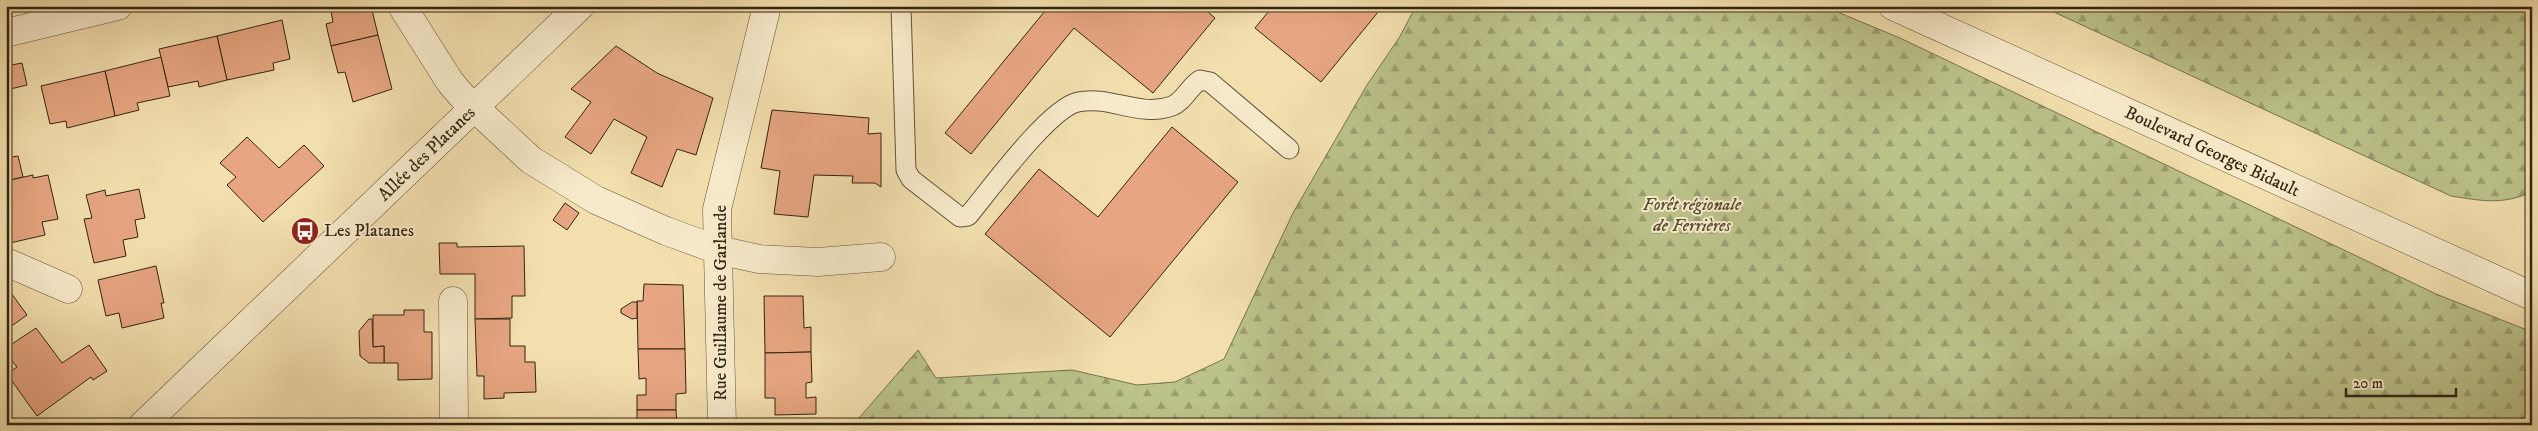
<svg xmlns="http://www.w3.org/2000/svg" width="2538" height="431" font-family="'IM FELL DW Pica',serif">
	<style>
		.forest { fill: url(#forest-firs); stroke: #76734e }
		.building { fill: #e7a681; stroke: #322413 }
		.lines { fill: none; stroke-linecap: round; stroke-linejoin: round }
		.service-casing { stroke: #62533a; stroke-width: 21 }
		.minor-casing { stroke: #62533a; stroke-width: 29 }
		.tertiary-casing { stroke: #62533a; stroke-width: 29 }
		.service { stroke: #f7eaca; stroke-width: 19 }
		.minor { stroke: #f7eaca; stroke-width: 28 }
		.tertiary { stroke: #f7eaca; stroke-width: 28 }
		.labels { text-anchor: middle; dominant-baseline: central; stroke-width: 4; stroke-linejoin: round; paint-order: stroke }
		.street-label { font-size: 18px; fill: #322413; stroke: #f7eaca }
		.park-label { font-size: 18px; font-style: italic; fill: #544c31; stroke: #f7eaca }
		.poi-label { font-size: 18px; fill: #322413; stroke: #f7eaca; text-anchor: start }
	</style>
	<defs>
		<pattern id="forest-firs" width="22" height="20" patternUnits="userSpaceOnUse" patternTransform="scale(1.25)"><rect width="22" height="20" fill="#bbc28a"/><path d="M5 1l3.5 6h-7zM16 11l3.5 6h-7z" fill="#999d70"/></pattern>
	</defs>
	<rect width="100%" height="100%" fill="#f3dfae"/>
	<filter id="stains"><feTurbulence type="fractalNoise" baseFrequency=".004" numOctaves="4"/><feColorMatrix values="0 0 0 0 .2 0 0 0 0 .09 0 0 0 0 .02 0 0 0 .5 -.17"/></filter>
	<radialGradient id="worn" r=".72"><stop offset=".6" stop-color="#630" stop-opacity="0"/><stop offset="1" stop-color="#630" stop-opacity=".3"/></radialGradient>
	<g class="forest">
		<path d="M1416,6H1823L1900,38L2436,294L2532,332V425H853L918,350L936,378L1072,370L1137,385L1175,382L1224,359L1293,213L1367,85L1399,38Z"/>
		<path d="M2041,6H2532V192C2502,205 2483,201 2451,196Z"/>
	</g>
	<g class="building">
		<path d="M330,6H371L378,35L331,46L326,24L333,22Z"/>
		<path d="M1049,6H1201L1215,18L1153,93L1074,28L971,154L945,133Z"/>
		<path d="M1273,6H1383L1321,82L1255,28Z"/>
		<path d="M282,20L290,59L273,63L274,70L227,80L217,36Z"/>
		<path d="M378,35L392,89L353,102L345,72L338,73L331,46Z"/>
		<path d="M217,36L227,80L199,87L198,81L168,87L159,49Z"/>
		<path d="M616,46L657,73L713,98L696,155L677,149L662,187L631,173L647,137L614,119L591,154L565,137L591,102L571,89Z"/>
		<path d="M161,57L170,96L137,103L139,110L115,116L105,71Z"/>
		<path d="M22,63L27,85L6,90V66Z"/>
		<path d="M105,71L115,116L67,128L66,121L50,124L41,86Z"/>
		<path d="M772,110L869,118L868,134L881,133V187L875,183H852L853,176L814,175L808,217L774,214L780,171L761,168Z"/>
		<path d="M1172,127L1238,182L1110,337L985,234L1039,169L1098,217Z"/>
		<path d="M247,137L279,168L304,145L324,166L263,222L227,185L236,177L220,163Z"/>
		<path d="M18,156L23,177L6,181V158Z"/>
		<path d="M33,175V178L48,175L58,219L42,222L45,235L10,243L6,225V181Z"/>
		<path d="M139,189L145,218L135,220L138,237L123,240L126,256L94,263L84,219L92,218L86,195L105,190L106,196Z"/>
		<path d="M565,203L579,213L567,230L553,220Z"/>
		<path d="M439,243H457V247L524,246L525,296H512V318L475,319V274H440Z"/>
		<path d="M156,266L164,303H161L164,318L122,328L119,313L106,316L98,280Z"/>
		<path d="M644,284L683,285L685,349H638L637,301H643Z"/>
		<path d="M6,286L27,315L6,330Z"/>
		<path d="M764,296H803L804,328L811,327V352L765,353Z"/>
		<path d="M632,302H637V318L632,319L621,313V309Z"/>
		<path d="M404,310H424V332H432V379L398,380V363H384V346L373,347V315H404Z"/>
		<path d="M369,319H372L373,347L384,346V363H369L360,356L359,331Z"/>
		<path d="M475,319H510V346H525V362H535L536,392L504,393V398L484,399V376H477Z"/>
		<path d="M36,328L62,363L89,345L107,371L93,380L91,377L37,416L7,374L17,367L6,353V348Z"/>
		<path d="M638,349H685L686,393L676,394V410H637V395H646V378L639,379Z"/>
		<path d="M811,352L812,382L806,383V398L816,397V414L775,415V398H765V353Z"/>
		<path d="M637,410H676L677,425H637Z"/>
		<path d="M833,420V425H823V421Z"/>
	</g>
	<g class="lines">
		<defs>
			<path id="service" d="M901,6L906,170L911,179L960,217L968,216C989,191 1049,108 1078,102C1110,95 1140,118 1172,106C1183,102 1190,86 1200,80L1210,82L1289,149"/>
			<g id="minor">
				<path d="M402,6L450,82L462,96L531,160L596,200L666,231L718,250L759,259L818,262L881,257"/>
				<path d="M6,33L118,6"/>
				<path d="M6,262L68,289"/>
				<path d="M453,301L454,425"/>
				<path d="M143,425L580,6"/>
				<path d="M722,425L717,209L767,6"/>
			</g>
			<path id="tertiary" d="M1893,6L2532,296"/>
		</defs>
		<use href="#service" class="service-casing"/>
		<use href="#minor" class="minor-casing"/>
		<use href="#tertiary" class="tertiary-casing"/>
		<use href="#service" class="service"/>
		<use href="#minor" class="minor"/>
		<use href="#tertiary" class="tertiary"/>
	</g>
	<defs>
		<symbol id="bus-disc" viewBox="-11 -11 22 22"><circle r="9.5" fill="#8f2418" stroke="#f7eaca"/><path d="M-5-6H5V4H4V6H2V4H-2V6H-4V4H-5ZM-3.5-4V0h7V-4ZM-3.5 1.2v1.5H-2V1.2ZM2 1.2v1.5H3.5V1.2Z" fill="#fff"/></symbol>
	</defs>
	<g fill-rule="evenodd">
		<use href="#bus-disc" x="289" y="215" width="32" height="32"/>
	</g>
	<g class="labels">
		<g class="street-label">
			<text transform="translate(2212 152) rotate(25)">Boulevard Georges Bidault</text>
			<text transform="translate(427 154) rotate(-44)">Allée des Platanes</text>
			<text transform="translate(721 303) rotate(-90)">Rue Guillaume de Garlande</text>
		</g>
		<g class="park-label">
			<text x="1692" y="205">Forêt régionale<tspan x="1692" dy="21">de Ferrières</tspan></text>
		</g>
		<g class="poi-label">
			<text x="324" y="231">Les Platanes</text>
		</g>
	</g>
	<rect width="2538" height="431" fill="none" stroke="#f3dfae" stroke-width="25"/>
	<rect x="8" y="8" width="2523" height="416" fill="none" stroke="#322413" stroke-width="2.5"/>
	<rect x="12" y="12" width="2513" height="406" fill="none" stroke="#322413"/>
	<path d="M2346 388v8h110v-8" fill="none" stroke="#322413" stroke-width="2.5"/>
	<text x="2353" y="388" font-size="15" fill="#322413" stroke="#f7eaca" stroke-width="4" paint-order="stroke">20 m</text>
	<rect width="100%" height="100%" filter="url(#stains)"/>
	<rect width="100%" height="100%" fill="url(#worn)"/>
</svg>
